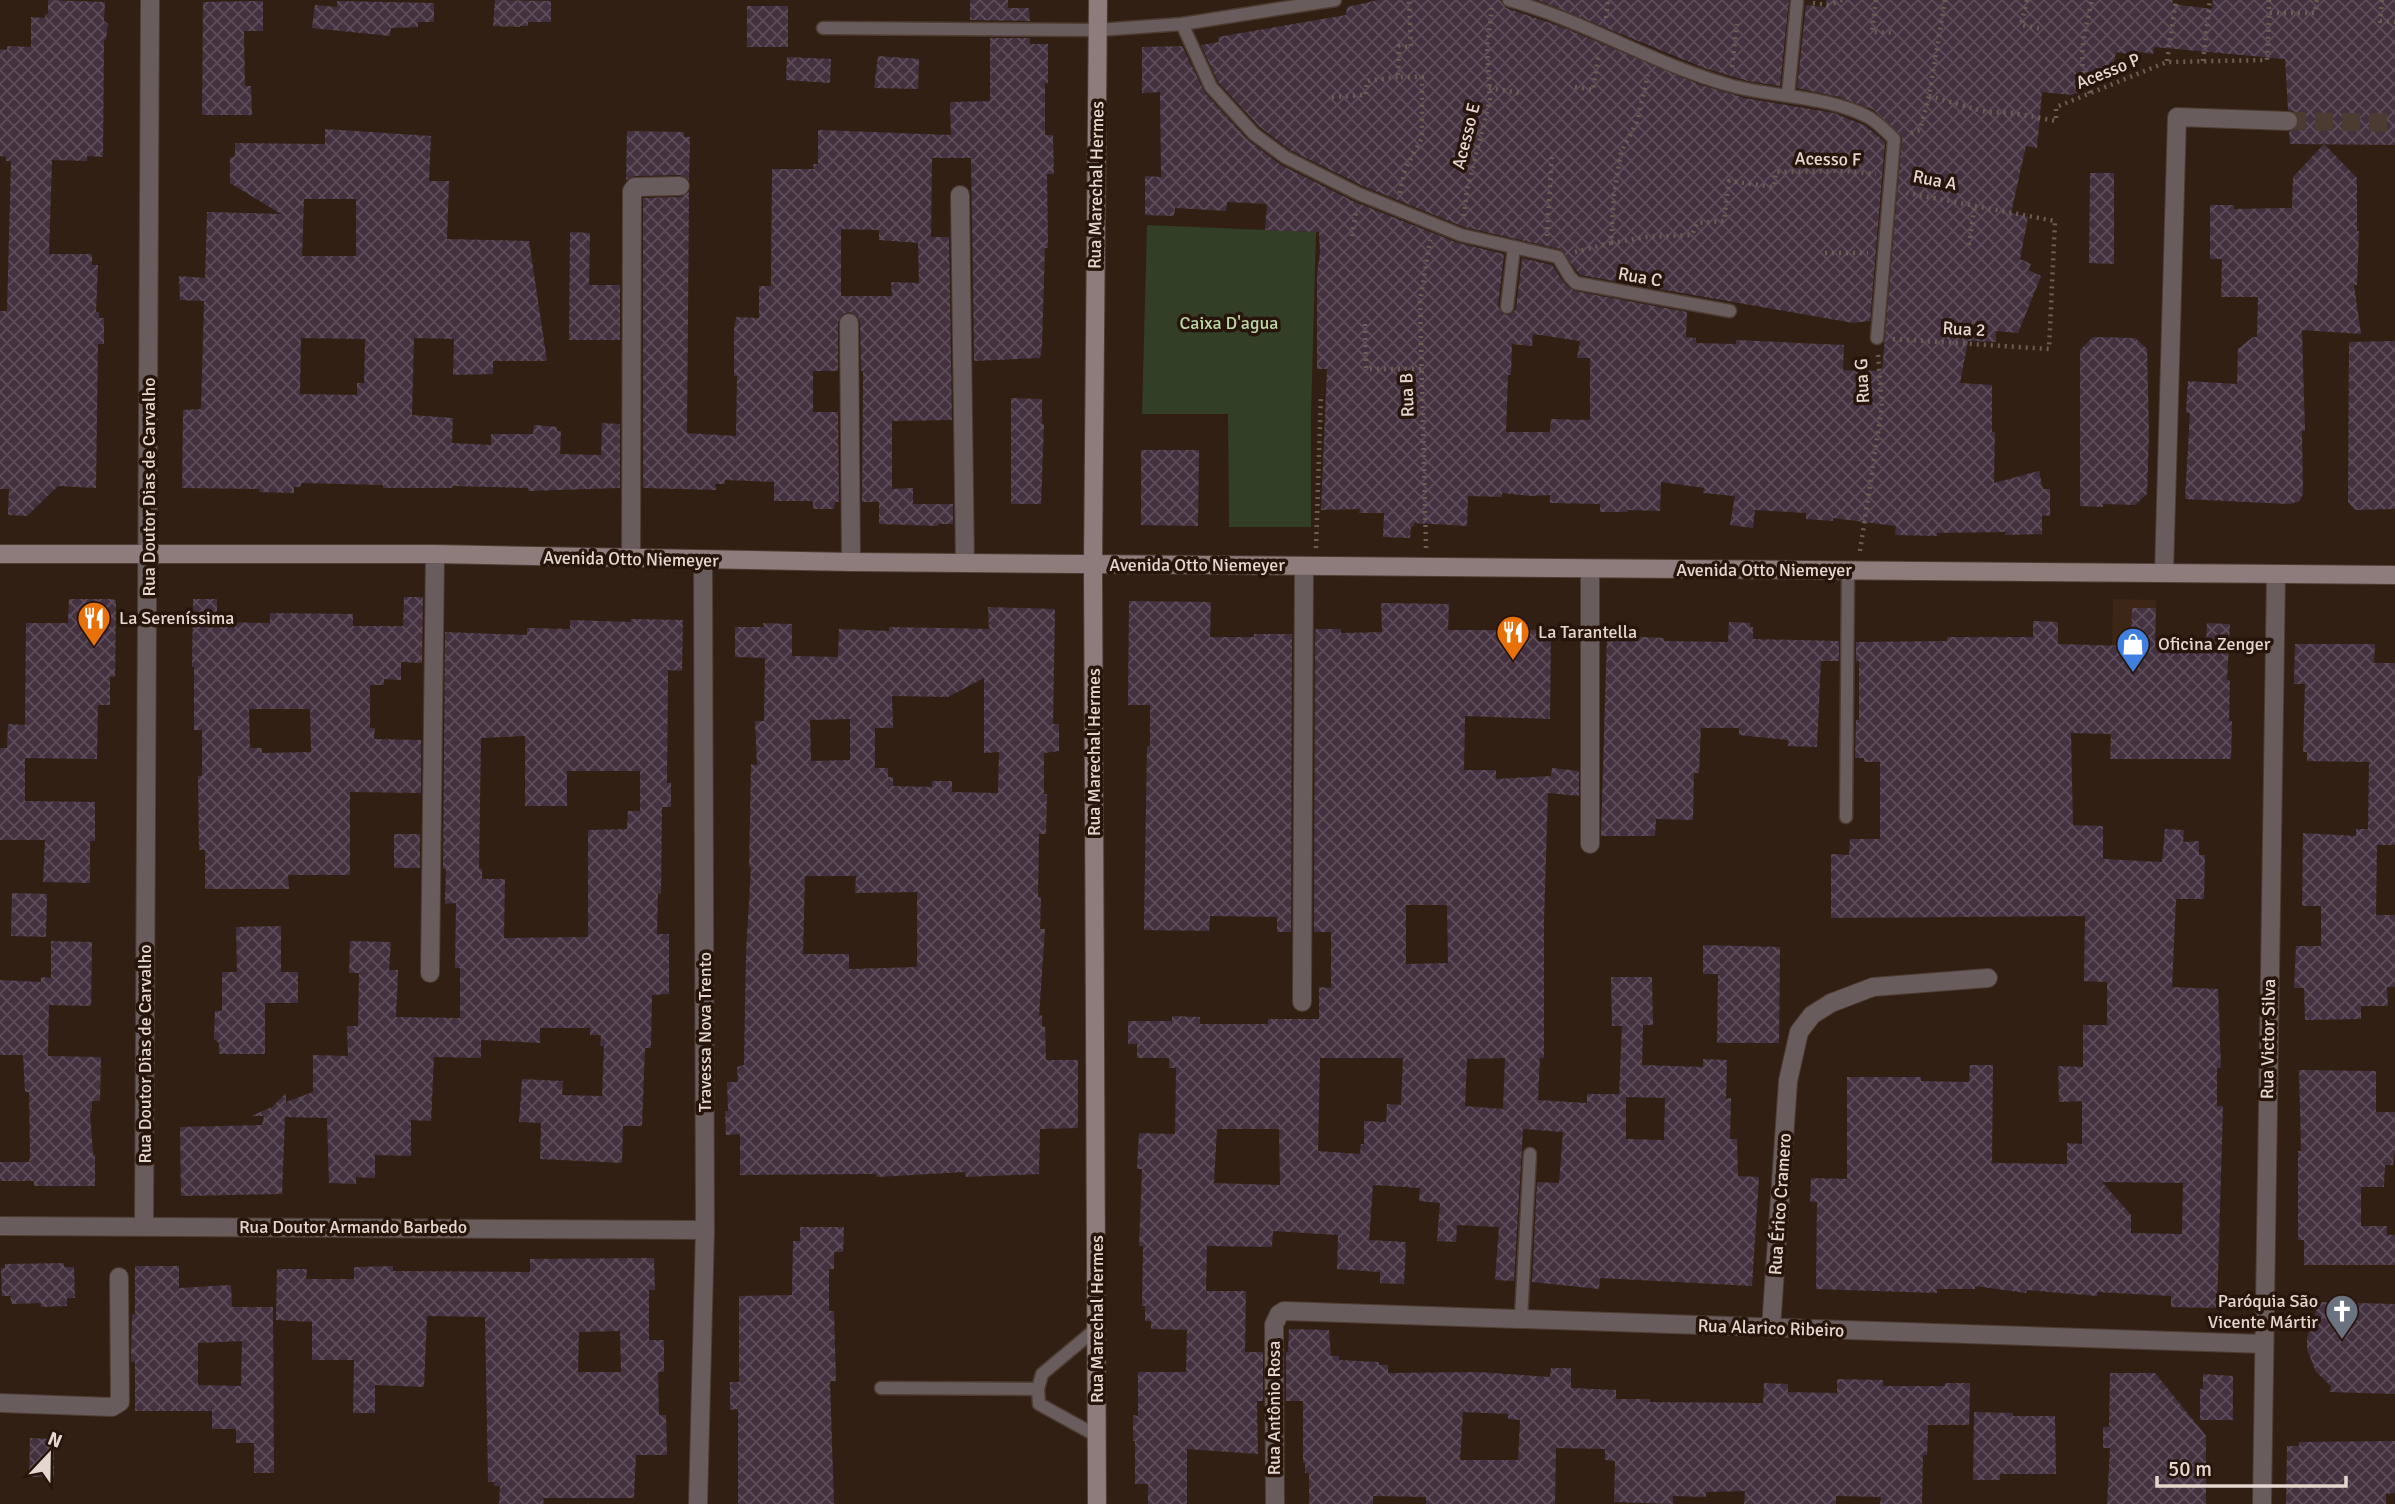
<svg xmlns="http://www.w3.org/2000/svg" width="2395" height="1504" font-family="Signika,sans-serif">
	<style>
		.built { fill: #3e2617 }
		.green { fill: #333e27 }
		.building { fill: url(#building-cross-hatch); fill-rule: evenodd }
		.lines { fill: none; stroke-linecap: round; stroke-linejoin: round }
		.street-tunnel { stroke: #4c3b30; stroke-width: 18; stroke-dasharray: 18 9; stroke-linecap: butt }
		.lane-casing { stroke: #4e3c32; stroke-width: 15 }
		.street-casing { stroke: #4e3c32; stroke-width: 20 }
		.secondary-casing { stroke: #4e3c32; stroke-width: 20 }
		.path { stroke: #6e5d54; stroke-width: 4.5; stroke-dasharray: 2 5; stroke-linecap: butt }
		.lane { stroke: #685c5c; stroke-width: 12 }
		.street { stroke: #685c5c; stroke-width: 18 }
		.secondary { stroke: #8e7b7b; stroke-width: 18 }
		.labels { text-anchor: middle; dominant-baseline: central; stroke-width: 7; stroke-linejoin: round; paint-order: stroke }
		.street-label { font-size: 18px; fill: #e4d7d0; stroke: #27150b }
		.park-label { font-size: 18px; fill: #bcd6a4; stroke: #27150b }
		.poi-label { font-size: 18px; fill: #e4d7d0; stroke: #27150b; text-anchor: start }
	</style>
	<defs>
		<pattern id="building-cross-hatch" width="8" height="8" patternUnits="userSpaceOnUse" patternTransform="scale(1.75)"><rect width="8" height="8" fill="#43313f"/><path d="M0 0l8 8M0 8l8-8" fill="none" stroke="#5e4e5a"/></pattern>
	</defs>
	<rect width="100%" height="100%" fill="#311f14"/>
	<path class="built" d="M2113,599L2156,600L2153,760L2110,759Z"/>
	<path class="green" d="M1147,225L1316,232L1311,415V527H1229L1228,414H1142Z"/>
	<g class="building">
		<path d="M48,0L105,2L104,21L108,24L106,38L104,41L103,157L87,156V161L52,160L49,254H92V265H98L96,312H99V318H104V344H98L96,488L58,486L27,516L8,515L9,489H0V311H7L11,161H6V157L0,156V49L7,50V46L31,47V17L45,18V14H48Z"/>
		<path d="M495,0L551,1V22H528V26H520V27L493,26Z"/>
		<path d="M970,0H1008V8H1029L1030,21L970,20Z"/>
		<path d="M1378,0H1500L1506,8L1562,27L1698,84L1745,98L1834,113L1866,126L1885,142L1870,321L1853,323L1580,275L1560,249L1464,227L1363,186L1290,150L1260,127L1218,82L1201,45L1219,42L1218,37L1346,15L1347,7Z"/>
		<path d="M1538,0H1789L1780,86L1748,81L1704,68Z"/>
		<path d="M1826,0H2173L2172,4L2212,9L2213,0H2395V145L2290,144L2289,132L2297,128L2299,121L2295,112L2288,110L2285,59L2154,47L2153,54L2140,52L2139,56L2116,52L2113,66L2104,65L2101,83L2071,95L2042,92L2037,148L2026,146L2011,213L2028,217L2020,259L2031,264L2028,270L2041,276L2018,333L1996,331V342L1968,341L1960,383L1992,385V432H1995L1994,483L2039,471L2043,489H2050V516L2042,515V534L2005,535L2006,532L1937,533V536L1895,535L1896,526L1833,518V521L1806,519V513L1755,510L1753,528L1730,525L1735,496L1703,493L1704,488L1661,482L1660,511L1628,510V512H1600V504L1550,503V495L1530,496L1502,493V497L1468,496L1467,526L1414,523V526L1411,527L1410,538L1383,537L1384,513H1359L1360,509L1321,510L1327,369H1317V273L1320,253L1319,232L1265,230L1267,204L1227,202L1226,211L1175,208L1174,216L1145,215V176L1161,177L1160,92L1142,93V47L1182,46L1205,93L1248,140L1281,165L1355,202L1458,243L1504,254L1498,306L1502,314L1510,315L1516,309L1522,258L1552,265L1564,283L1574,291L1687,312L1686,337L1696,338V343L1736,344V340L1844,345L1843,370L1882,371L1902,137L1874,110L1839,97L1797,88L1806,5L1826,7ZM1533,334L1580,341L1577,358H1590V420L1551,419L1550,432H1506L1508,375H1511L1512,344L1532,346Z"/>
		<path d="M263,1V31H244L245,86H251L252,115H202L203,2Z"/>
		<path d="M337,1L434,3V22H418V27L391,28L390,36L312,28L315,5L337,7Z"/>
		<rect x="747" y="6" width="41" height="41"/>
		<path d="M990,38H1030V44H1048V83H1045V135H1053L1054,174H1047L1048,248H1045L1042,346L1040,358L974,361L971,158H932L931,237H949L952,420L892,421V489L913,488V504H953V524H938V526L879,524V502H862L863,371H861L860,323L858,317L850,312L843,314L838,322V371H813V412H838L839,502H835L834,509H813V501H774V482L725,480V484H715L716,490L643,488V198L680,197L689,192L687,433L736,436L737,376H734V330L736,317L759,318V286H771L772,169H814L813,164H818V130L951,135L950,102L990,101ZM841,229L879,230V240L918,243L919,283L891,282L892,296H841Z"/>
		<path d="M878,56L919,59L918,89L874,88Z"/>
		<path d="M787,57L831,59L830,83L786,80Z"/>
		<path d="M325,129L431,136L429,181H449L447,239L529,241L547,361H493V374L453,375L454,339L414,338L412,415L453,418L452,443L491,445V434H533L534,425L557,427V431H561L560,454L601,455L602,423L620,424V488L528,491V488L452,486V488H383V485L301,483V487H294V493L259,492L260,489L182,488L183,410L201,409L204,301L180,300L179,276L205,278L207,212L281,214L230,183V158L235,156V143L325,144ZM304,199H356V256H302ZM301,338L365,339L364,383H357V395L300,394Z"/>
		<path d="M627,131L684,132V137H690L689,180L680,175L635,176L626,180Z"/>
		<path d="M2324,144L2357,178V231H2359L2357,285H2354L2361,334L2302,330L2305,431H2302L2303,494L2299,501L2290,504L2185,499L2190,413H2186L2188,381L2237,384L2238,349L2253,337H2257L2258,297H2221L2222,259H2210V205H2234V209L2292,208L2293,177Z"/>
		<path d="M2090,173H2114V264L2089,263Z"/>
		<path d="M570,232L590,233L589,285H620V340H569Z"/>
		<path d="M2093,337L2135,338L2147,349L2149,433L2147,494L2135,505L2103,504V507L2080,506V350Z"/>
		<path d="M2395,341V509L2355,510L2348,502L2349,342Z"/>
		<path d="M1011,398L1042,399V424H1044L1041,504H1011Z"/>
		<path d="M1141,450H1199L1198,526L1141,525Z"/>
		<path d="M404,597H423L422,663L401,662V680L384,679V685H370V728H375L374,739L421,740V793L350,792V875H288L289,889H205V850H199L198,776H202V730H194V667H192L193,599H217V622L270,623V613L353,614V626H403ZM249,709H310L311,752L262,753V748H250Z"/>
		<path d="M69,599H113L116,601L115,677H110V705H98L97,759L25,758V801L95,802V841H90V883L43,882L45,840H0V748H7L8,724L25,725L26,623H68Z"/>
		<path d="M1129,601L1211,602L1210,637H1254V634H1292L1291,932H1277V917L1210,916L1209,931L1144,930L1147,746H1150V705H1128Z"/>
		<path d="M1381,603L1449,604L1448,630H1551L1550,719L1465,716L1464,770H1496V779L1551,776L1552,768L1579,771V796L1548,793L1544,920V1058H1540L1538,1100L1587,1103V1094H1619L1622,1026H1612L1611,977H1652L1653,1025H1643L1642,1065L1703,1067V1059L1727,1060L1726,1099L1731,1098L1730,1139H1737L1738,1176L1759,1177L1752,1286L1600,1278L1599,1289L1532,1282L1537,1182L1559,1183L1563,1132L1523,1129L1514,1281L1495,1280L1499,1227L1457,1225L1456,1242L1437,1241L1440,1203L1419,1201L1420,1188L1373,1185L1369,1240L1406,1242L1404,1284L1380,1283V1272L1337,1269L1338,1235L1273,1231L1272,1247L1207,1246L1206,1291H1246L1245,1352H1263V1401H1257L1258,1454L1187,1449V1504H1148V1484H1135V1441H1133V1415L1138,1416V1372H1186L1187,1330L1151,1329V1321H1145V1306H1142L1143,1246H1139L1142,1169H1137L1139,1133L1175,1134L1176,1068H1169V1058H1137V1044H1128V1021H1172V1016L1200,1017V1024H1268V1019H1319V987L1331,988V932H1314L1315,634L1316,629H1341V633L1382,632ZM1406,905H1447L1448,963L1406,964ZM1320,1058H1403L1401,1105L1387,1104L1386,1122L1364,1121V1144H1361L1360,1154L1318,1151ZM1505,1058L1503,1109L1465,1106L1467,1059ZM1626,1097L1665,1098L1664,1140L1626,1139ZM1217,1129H1279L1280,1185L1214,1183Z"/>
		<path d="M988,607L1055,609L1053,724H1059V751L1044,753V794H1047L1046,834H1039L1038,897H1041L1040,929H1045L1039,1016L1042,1015V1026L1045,1027L1046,1060H1078V1128L1040,1129L1039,1174L966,1177L965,1172L877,1177L876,1174L740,1175V1134L726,1135L725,1111H728L727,1082H738L737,1067L744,1065L746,953L751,867H749L751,764L757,765L755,721H764L765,658L735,657V627H764L763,623L792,624V656L838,657L839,629L889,631V627L989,629ZM984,678V753L999,752L998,793L952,792V781H932V787L893,786V777H888V768H875V728H893L892,696L948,697ZM850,719V760L811,761L810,720ZM805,876H856L855,893L917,892V967L849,969V954H803Z"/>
		<path d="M2132,608H2156L2155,640L2206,641L2207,623L2230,624L2227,680H2230L2229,721H2232L2231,759H2110L2111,734L2071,733L2073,825L2103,826V859L2162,862L2165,829L2184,830L2183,842L2199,841V855H2205L2204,899H2176L2172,987L2218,989L2221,1068H2217V1106H2223L2217,1308L2171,1307V1296L2097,1292V1296L2027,1290L2026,1293L1975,1286V1289H1937V1293L1816,1289L1817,1202H1810L1811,1178L1847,1179V1077H1921V1081L1969,1082L1970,1065H1993L1992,1163L2067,1164V1143L2082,1144V1101L2059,1102L2058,1066L2083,1067V1025H2107V982L2084,981L2085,916L1831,918V854L1849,855L1850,839H1880V762H1864V758H1855L1856,720H1859V661H1856V642L1947,641V637H2033V621L2058,622V644L2131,646ZM2102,1182L2183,1183L2182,1234L2131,1233V1215Z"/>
		<path d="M631,619L683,620L682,671L668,670L667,783H671V807H662L661,893L658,894L657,934H669V994L652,995L651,1048H645L642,1126H623L622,1163L540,1159L541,1123L519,1122L522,1079L563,1081L562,1095L602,1096L604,1046H600L601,1035H590V1028H540V1043L481,1040V1058L434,1057L431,1121L411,1120V1156L375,1155V1178L356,1177V1184L329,1183L327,1118L285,1117L282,1194L181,1196L180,1127L262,1125L264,1116H251L272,1107L286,1093V1102L313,1092V1055L348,1056L347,1026H358L359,973H349L350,941L391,942L389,970H398L396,1017L460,1018V968H455L456,903L445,904L446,869H443L445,632L527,635V628L570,629V620L631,622ZM525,736V806H567V771H640V811H628L627,829L588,830V937L504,938L505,879H482V869L479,868L481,738Z"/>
		<path d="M1729,622L1750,623V627H1753V639L1839,641V661H1821L1817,747L1788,746V740L1739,735V728H1701L1699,773H1694L1693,820L1656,819L1655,836H1601L1607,635L1664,638V641L1728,642Z"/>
		<path d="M2295,644H2375L2374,663H2395V845H2377L2376,915H2395V987H2387L2388,1006H2361V1019L2305,1020L2304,988H2294L2296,946H2321V906H2302L2303,833L2356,836V829H2368L2369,762L2307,761V752H2303L2305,684H2294Z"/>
		<rect x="394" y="834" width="26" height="34"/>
		<path d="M12,893L47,894L46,937L11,936Z"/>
		<path d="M281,926V972H298V1003H265V1054H219V1043L214,1039L215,1011H222V972H237L236,927Z"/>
		<path d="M51,941L92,942L91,1006L49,1005L48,1056L101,1057L100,1101H92V1111H90L93,1155H95V1186H34V1181H0V1162H29L30,1155L29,1092H25L23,1055H0V980L41,982V977L51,978Z"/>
		<path d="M1703,945L1780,947L1779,1043H1717L1718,974H1703Z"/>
		<path d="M2299,1070L2376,1071V1112H2395V1150L2393,1165H2385L2384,1187H2361V1226H2387V1235H2395V1265H2304V1240H2298V1151H2301Z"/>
		<path d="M800,1227H844L843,1252H834V1269H829V1311H834L836,1381H830L834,1504H738V1409L730,1410V1382H739V1296L792,1295L793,1241H800Z"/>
		<path d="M654,1258L655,1290H649V1340H664V1372H658L659,1415H666L667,1455H636L634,1498H543L544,1504H499L500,1486H494V1482H488L485,1317L427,1316L424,1387L375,1385V1413H353L354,1360H312V1322L276,1320L277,1269H307L306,1279H354V1267L393,1266V1271L530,1272V1259ZM620,1331L621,1372H578L579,1332Z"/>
		<path d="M64,1263V1267H74L75,1298H67V1306L41,1307V1303L12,1304L10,1296H2L1,1268H5V1264Z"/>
		<path d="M135,1266H179V1288L231,1285L232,1307H273L274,1473H254V1443H236V1429H212V1411H135V1362H131V1355L132,1314H135ZM242,1341L241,1386L198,1385V1343Z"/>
		<path d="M2319,1302L2395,1304V1394L2330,1392L2331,1386L2316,1372L2307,1349V1338Z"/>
		<path d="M1289,1329L1329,1330L1331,1356H1339V1360L1379,1362V1365H1388V1373L1478,1372L1550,1377L1551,1368H1571V1388L1616,1390V1399H1650V1402L1763,1403L1764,1383L1788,1384V1392L1837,1393V1379L1883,1380V1386H1945V1383H1970L1969,1425H1928L1927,1455H1923L1922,1504H1880L1881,1497L1836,1496V1504H1744L1745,1491L1706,1492V1497L1673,1496V1504L1614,1502L1615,1461L1605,1460V1449L1556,1448L1555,1504H1426V1497L1373,1496V1504H1309V1473H1305V1463H1303V1401H1286V1352H1288ZM1463,1412L1508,1414V1419L1520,1420L1518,1460H1460Z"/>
		<path d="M2110,1373H2155L2206,1436V1504H2107L2110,1448H2103V1427H2109Z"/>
		<path d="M2203,1374L2233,1376V1420H2200V1389H2203Z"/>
		<path d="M1974,1412L2013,1413V1416H2055L2056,1474H2000V1480H1973Z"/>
		<path d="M30,1438L54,1439V1477H29Z"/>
		<path d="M2395,1441V1493L2386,1494V1504H2286L2287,1446H2299V1442Z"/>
	</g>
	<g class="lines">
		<path class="street-tunnel" d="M2288,121L2395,123"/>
		<defs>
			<g id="lane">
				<path d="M1509,0C1585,21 1653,64 1729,85C1774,98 1827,95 1870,118C1878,123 1887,132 1894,139L1877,338"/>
				<path d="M1182,24L1211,87L1254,134L1285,157L1359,194L1461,235L1558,257L1570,277L1576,283L1730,311"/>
				<path d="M823,28L1098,30L1182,24L1335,0"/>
				<path d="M1788,95L1797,2"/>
				<path d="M1507,307L1514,247"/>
				<path d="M1846,817L1848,570"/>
				<path d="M1521,1318L1530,1154"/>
				<path d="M1097,1328L1042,1374L1038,1389L1039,1404L1097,1436"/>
				<path d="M881,1388L1038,1389"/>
			</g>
			<g id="street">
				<path d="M960,195L965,563"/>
				<path d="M849,323L851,562"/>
				<path d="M631,559L632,191L635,187L680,186"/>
				<path d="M1590,570V844"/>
				<path d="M2164,573L2177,117L2288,121"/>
				<path d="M430,973L435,554"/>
				<path d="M1302,1002L1304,566"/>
				<path d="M0,1226L705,1230"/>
				<path d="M144,1226L150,0"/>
				<path d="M1771,1328L1788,1081L1799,1032L1812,1015L1831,1003L1873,987L1988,978"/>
				<path d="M0,1403L112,1407L120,1402L119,1277"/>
				<path d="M698,1504L705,1230L703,560"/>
				<path d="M1275,1504L1274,1325L1279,1314L1284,1311L2264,1344"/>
				<path d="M2262,1504L2276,574"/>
			</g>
			<g id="secondary">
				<path d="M0,554H435L851,562L2395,575"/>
				<path d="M1097,1504L1093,564L1098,0"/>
			</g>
		</defs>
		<use href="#lane" class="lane-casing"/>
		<use href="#street" class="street-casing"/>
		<use href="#secondary" class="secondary-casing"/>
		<g class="path">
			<path d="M1876,0L1872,32L1895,33"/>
			<path d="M2027,0L2021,25L2043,29"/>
			<path d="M2269,0V13H2315L2317,0"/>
			<path d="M2382,0L2380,21L2395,22"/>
			<path d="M1813,3L1829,5L1842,0"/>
			<path d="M1606,18L1608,0"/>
			<path d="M2167,61L2176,0"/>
			<path d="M2203,61L2210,0"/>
			<path d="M1732,67L1737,24"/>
			<path d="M1575,87L1593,90L1599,53"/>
			<path d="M1489,88L1520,93"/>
			<path d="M2090,93C2075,62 2085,32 2092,0"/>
			<path d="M1929,96L1986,112L2013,113L2056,121V107L2167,62L2267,60L2269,13"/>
			<path d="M1332,97L1366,95L1367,81L1398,77"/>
			<path d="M1911,133L1920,130L1929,96L1945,0"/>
			<path d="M1400,193L1405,169L1422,138V77H1398L1399,46L1411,47L1409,0"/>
			<path d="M1464,216L1467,190L1490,100L1487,47L1492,8"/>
			<path d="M1352,236L1356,213"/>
			<path d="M1547,236L1552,153"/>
			<path d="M1611,243L1645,237L1692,235L1697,223L1724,221L1729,181L1774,187L1776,172L1840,171L1876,174"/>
			<path d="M1969,245L1975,205"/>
			<path d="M1575,252L1611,243L1614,195L1621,152L1637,122L1648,75"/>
			<path d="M1825,253H1868"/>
			<path d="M1365,324L1366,369H1421"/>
			<path d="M1893,339L2049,349L2055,221L1907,193"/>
			<path d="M1316,548L1321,394"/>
			<path d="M1426,548L1420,302L1430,240"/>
			<path d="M1860,551L1882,406L1878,355"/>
		</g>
		<use href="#lane" class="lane"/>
		<use href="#street" class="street"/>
		<use href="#secondary" class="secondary"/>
	</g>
	<defs>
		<symbol id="restaurant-pin" viewBox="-11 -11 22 30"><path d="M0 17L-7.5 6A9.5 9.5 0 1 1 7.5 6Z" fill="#e8710a" stroke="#27150b"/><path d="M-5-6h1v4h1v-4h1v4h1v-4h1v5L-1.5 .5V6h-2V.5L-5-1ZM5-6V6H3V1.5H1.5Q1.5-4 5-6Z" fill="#fff"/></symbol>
		<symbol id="shop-pin" viewBox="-11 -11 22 30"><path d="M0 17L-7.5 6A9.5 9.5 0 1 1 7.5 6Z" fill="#3f7fe0" stroke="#27150b"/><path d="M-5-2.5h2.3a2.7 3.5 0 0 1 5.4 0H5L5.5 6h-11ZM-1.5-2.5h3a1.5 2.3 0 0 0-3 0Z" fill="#fff"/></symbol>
		<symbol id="church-pin" viewBox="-11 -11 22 30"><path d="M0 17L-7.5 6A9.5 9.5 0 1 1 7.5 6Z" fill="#6b7280" stroke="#27150b"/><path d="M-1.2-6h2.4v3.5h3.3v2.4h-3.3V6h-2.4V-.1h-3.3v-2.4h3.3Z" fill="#fff"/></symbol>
	</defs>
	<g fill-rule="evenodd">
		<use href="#restaurant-pin" x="75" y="599" width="38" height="52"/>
		<use href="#restaurant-pin" x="1494" y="613" width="38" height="52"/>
		<use href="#shop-pin" x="2114" y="625" width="38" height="52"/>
		<use href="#church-pin" x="2323" y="1292" width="38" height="52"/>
	</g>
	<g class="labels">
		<g class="street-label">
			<text transform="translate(2108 71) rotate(-22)">Acesso P</text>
			<text transform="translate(1466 136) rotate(-76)">Acesso E</text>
			<text transform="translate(1828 159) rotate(1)">Acesso F</text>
			<text transform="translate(1935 180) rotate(11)">Rua A</text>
			<text transform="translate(1096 185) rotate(-89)">Rua Marechal Hermes</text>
			<text transform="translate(1640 277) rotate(10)">Rua C</text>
			<text transform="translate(1964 329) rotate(3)">Rua 2</text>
			<text transform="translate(1862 381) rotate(-93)">Rua G</text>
			<text transform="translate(1407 395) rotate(-92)">Rua B</text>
			<text transform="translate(149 487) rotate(-90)">Rua Doutor Dias de Carvalho</text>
			<text transform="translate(631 559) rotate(1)">Avenida Otto Niemeyer</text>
			<text x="1197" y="565">Avenida Otto Niemeyer</text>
			<text x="1764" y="570">Avenida Otto Niemeyer</text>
			<text transform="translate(1094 752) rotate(-90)">Rua Marechal Hermes</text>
			<text transform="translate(705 1032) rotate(-90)">Travessa Nova Trento</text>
			<text transform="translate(2268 1039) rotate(-89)">Rua Victor Silva</text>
			<text transform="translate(145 1054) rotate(-90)">Rua Doutor Dias de Carvalho</text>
			<text transform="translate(1780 1204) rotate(-86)">Rua Érico Cramero</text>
			<text x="353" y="1227">Rua Doutor Armando Barbedo</text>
			<text transform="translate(1097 1319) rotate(-90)">Rua Marechal Hermes</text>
			<text transform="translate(1771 1328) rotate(2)">Rua Alarico Ribeiro</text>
			<text transform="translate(1274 1408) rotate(-90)">Rua Antônio Rosa</text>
		</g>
		<g class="park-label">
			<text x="1229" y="323">Caixa D'agua</text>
		</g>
		<g class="poi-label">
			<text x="119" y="618">La Sereníssima</text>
			<text x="1538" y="632">La Tarantella</text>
			<text x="2158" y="644">Oficina Zenger</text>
			<text x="2318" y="1301" text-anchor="end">Paróquia São<tspan x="2318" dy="21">Vicente Mártir</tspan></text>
		</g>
	</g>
	<g transform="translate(49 1455) rotate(22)" stroke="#27150b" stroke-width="5" paint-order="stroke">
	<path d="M0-5L12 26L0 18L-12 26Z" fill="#e4d7d0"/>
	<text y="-10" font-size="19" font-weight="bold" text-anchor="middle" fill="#e4d7d0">N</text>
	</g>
	<path d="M2157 1476v10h189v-10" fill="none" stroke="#e4d7d0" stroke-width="3.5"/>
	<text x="2168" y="1476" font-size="21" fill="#e4d7d0" stroke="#27150b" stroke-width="5" paint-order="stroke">50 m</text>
</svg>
